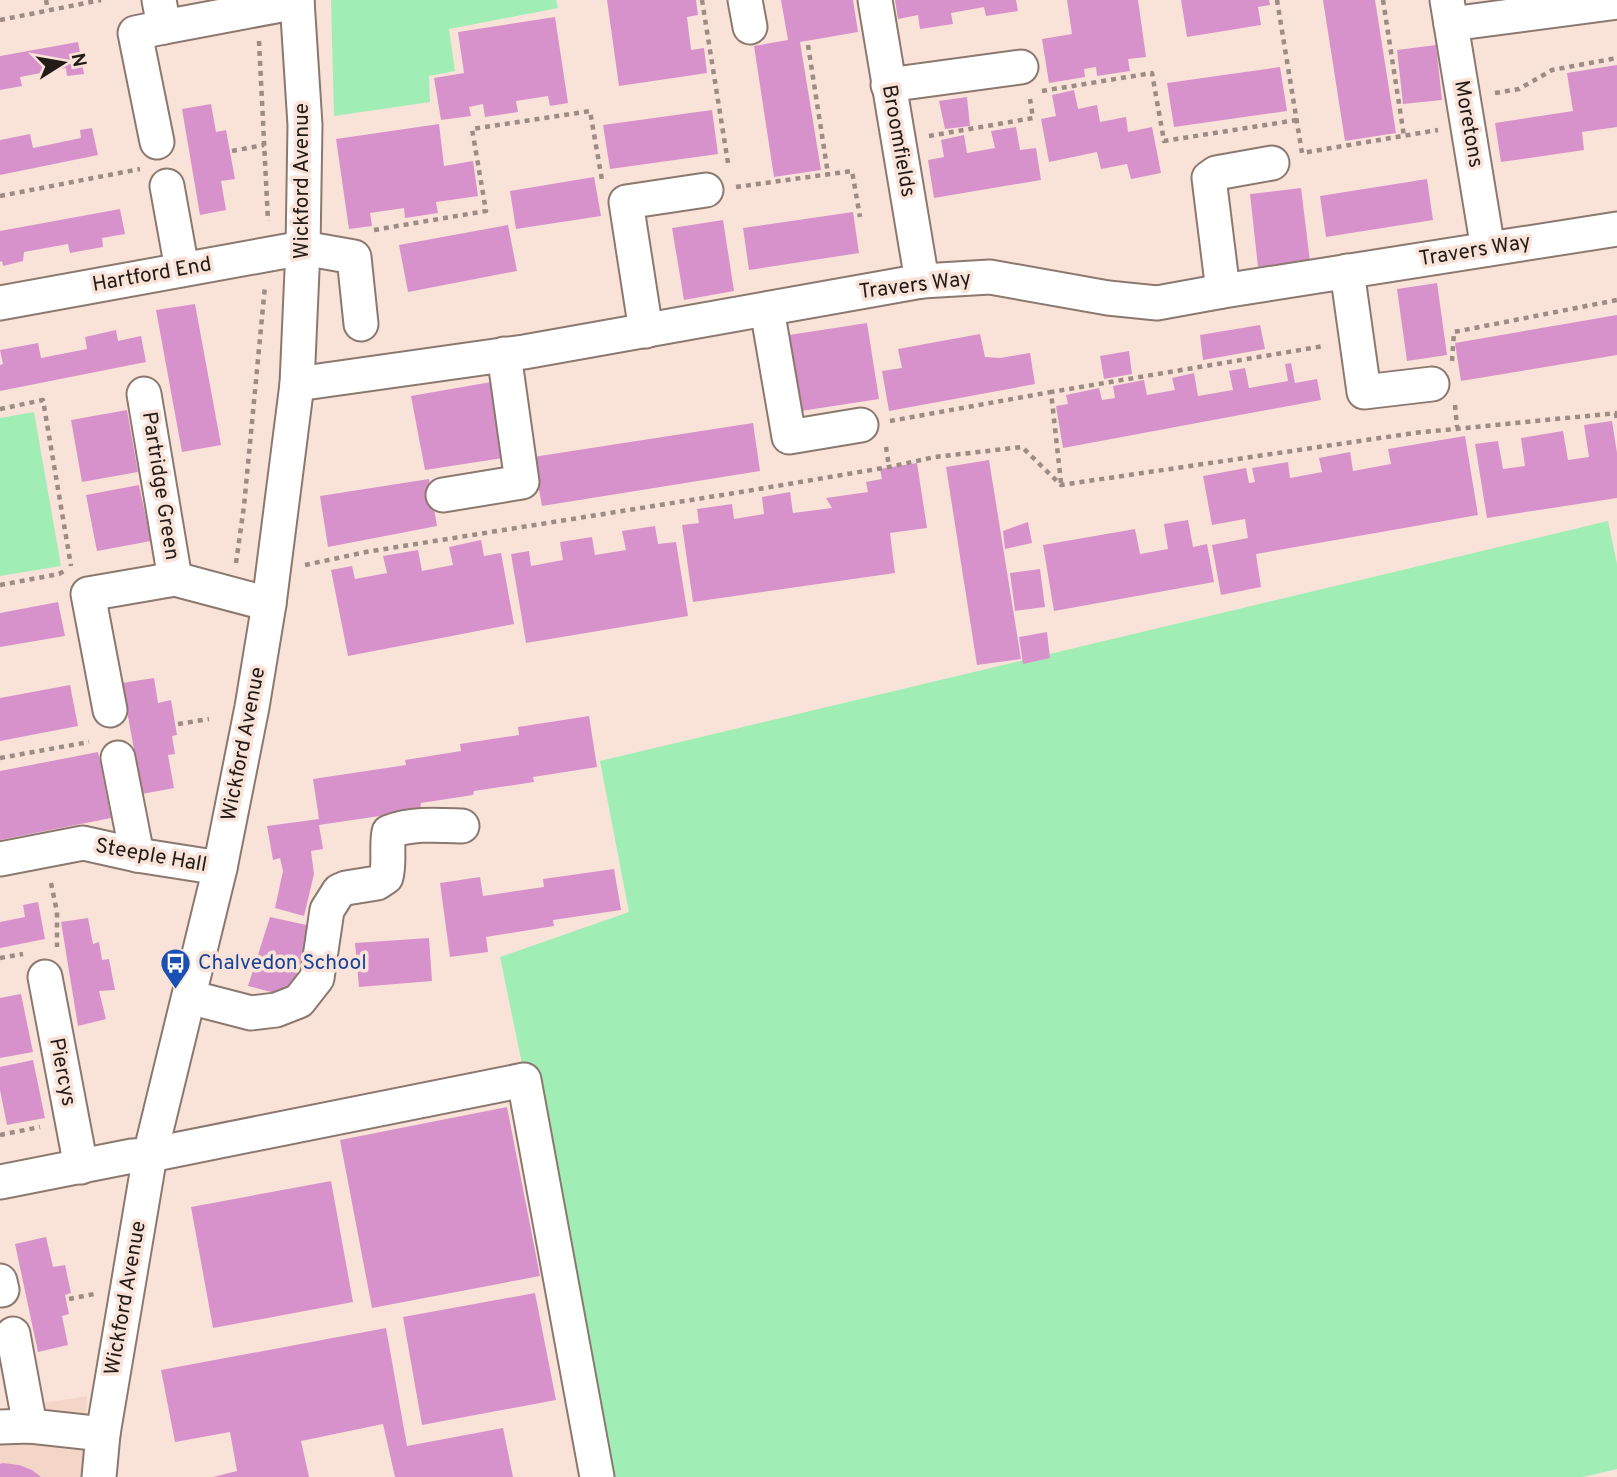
<svg xmlns="http://www.w3.org/2000/svg" width="1617" height="1477" font-family="Overpass,sans-serif">
	<style>
		.built { fill: #f3d6c8 }
		.green { fill: #a0edb6 }
		.building { fill: #d892cb }
		.lines { fill: none; stroke-linecap: round; stroke-linejoin: round }
		.minor-casing { stroke: #8b786f; stroke-width: 37 }
		.path { stroke: #9c8c85; stroke-width: 4.5; stroke-dasharray: 5 5; stroke-linecap: butt }
		.minor { stroke: #fff; stroke-width: 33 }
		.labels { text-anchor: middle; dominant-baseline: central; stroke-width: 7; stroke-linejoin: round; paint-order: stroke }
		.street-label { font-size: 21px; fill: #221b17; stroke: #f9e3d9 }
		.transit-label { font-size: 21px; fill: #164399; stroke: #f9e3d9; text-anchor: start }
	</style>
	<rect width="100%" height="100%" fill="#f9e3d9"/>
	<path class="built" d="M87,1396L82,1477H0V1410Z"/>
	<g class="green">
		<path d="M331,0H556L558,8L449,29L455,71L429,76L430,102L334,116Z"/>
		<path d="M34,412L61,566L0,576V418Z"/>
		<path d="M1608,521L1617,564V1469L1583,1477H607L500,957L629,912L600,761Z"/>
	</g>
	<g class="building">
		<path d="M607,0H696L698,15L687,17L691,50L704,48L707,73L619,86Z"/>
		<path d="M781,0H853L858,32L800,42L821,170L774,177L754,46L788,40Z"/>
		<path d="M895,0H1016L1018,11L986,16L984,7L951,13L953,24L920,29L918,15L898,19Z"/>
		<path d="M1067,0H1138L1146,57L1128,59L1130,71L1097,76L1096,67L1084,69L1085,77L1049,83L1042,39L1072,34Z"/>
		<path d="M1181,0H1269L1270,5L1258,7L1261,25L1187,37Z"/>
		<path d="M1323,0H1375L1396,133L1345,141Z"/>
		<path d="M555,17L568,103L550,106L548,96L516,101L518,112L485,117L483,104L469,107L471,116L441,120L434,78L464,73L458,32Z"/>
		<path d="M78,42L84,74L67,76L66,68L20,77L22,86L0,90V56Z"/>
		<path d="M1436,45L1442,100L1403,104L1397,50Z"/>
		<path d="M1617,65V127L1582,132L1584,150L1501,162L1495,123L1573,111L1567,73Z"/>
		<path d="M1280,67L1287,111L1174,127L1167,83Z"/>
		<path d="M1074,90L1078,109L1097,105L1100,122L1126,117L1128,132L1152,127L1161,173L1131,179L1127,164L1101,169L1097,152L1049,162L1041,119L1056,116L1052,95Z"/>
		<path d="M967,97L970,126L945,129L939,101Z"/>
		<path d="M211,104L216,132L226,130L235,179L221,181L226,210L200,215L182,109Z"/>
		<path d="M712,110L718,154L610,169L603,125Z"/>
		<path d="M439,124L444,166L473,161L478,196L436,202L438,213L405,218L404,208L370,213L372,226L349,229L336,139Z"/>
		<path d="M1016,127L1020,150L1036,148L1041,180L934,198L928,160L944,157L941,140L964,135L967,153L995,148L991,131Z"/>
		<path d="M92,128L98,155L0,175V140L30,134L33,148L81,138L80,130Z"/>
		<path d="M594,177L601,216L516,229L510,191Z"/>
		<path d="M1427,179L1433,220L1326,237L1320,196Z"/>
		<path d="M1301,188L1310,261L1258,267L1250,194Z"/>
		<path d="M120,209L125,234L102,238L103,247L70,253L68,244L24,252L23,261L3,266L2,261L0,262V231Z"/>
		<path d="M853,212L859,253L749,270L743,228Z"/>
		<path d="M723,220L734,291L684,300L672,228Z"/>
		<path d="M508,225L517,271L408,292L399,245Z"/>
		<path d="M1437,283L1447,355L1407,361L1397,289Z"/>
		<path d="M195,304L221,445L182,452L156,310Z"/>
		<path d="M1617,315V355L1461,381L1455,343Z"/>
		<path d="M867,323L879,399L801,411L789,335Z"/>
		<path d="M1260,325L1265,349L1203,360L1200,335Z"/>
		<path d="M116,330L118,341L141,336L146,362L0,391V365L3,364L0,350L38,343L41,358L87,349L85,337Z"/>
		<path d="M980,334L985,357L1000,358L1030,353L1035,384L889,411L882,371L902,368L898,349Z"/>
		<path d="M1129,351L1132,374L1104,379L1100,356Z"/>
		<path d="M1291,363L1295,383L1317,379L1321,400L1063,448L1056,406L1068,404L1066,395L1099,388L1102,400L1115,398L1113,386L1144,380L1147,395L1175,390L1172,378L1194,373L1198,396L1233,390L1229,371L1245,368L1249,388L1288,381L1285,364Z"/>
		<path d="M491,382L503,458L425,470L411,396Z"/>
		<path d="M127,410L138,472L82,482L71,420Z"/>
		<path d="M1612,421L1617,453V498L1487,518L1475,444L1498,441L1503,469L1525,466L1521,438L1563,431L1568,460L1589,457L1584,425Z"/>
		<path d="M753,423L760,471L542,506L533,457Z"/>
		<path d="M1465,436L1478,515L1256,554L1261,587L1221,595L1212,545L1248,538L1245,519L1212,525L1203,476L1246,468L1249,483L1255,482L1252,468L1288,462L1290,478L1322,472L1319,458L1350,452L1353,471L1391,464L1388,449Z"/>
		<path d="M989,460L1021,659L977,665L946,467Z"/>
		<path d="M917,463L927,528L890,533L895,573L693,602L682,525L699,523L697,509L732,504L734,519L764,514L762,497L790,492L793,513L832,508L826,498L868,492L866,482L882,479L880,469Z"/>
		<path d="M429,479L437,526L328,547L320,496Z"/>
		<path d="M139,485L151,541L97,551L86,495Z"/>
		<path d="M1188,520L1193,547L1207,544L1214,582L1054,611L1043,545L1135,529L1140,554L1168,549L1164,524Z"/>
		<path d="M1028,522L1032,543L1005,549L1003,531Z"/>
		<path d="M655,526L658,544L676,542L688,616L526,643L511,554L529,551L531,566L563,560L560,542L592,537L595,555L626,550L622,531Z"/>
		<path d="M481,540L484,556L501,553L514,624L348,656L331,570L352,566L355,579L387,573L383,556L418,550L422,571L453,565L449,547Z"/>
		<path d="M1040,569L1045,607L1015,611L1010,573Z"/>
		<path d="M58,602L65,636L0,647V613Z"/>
		<path d="M1047,632L1050,658L1023,664L1019,637Z"/>
		<path d="M154,678L158,703L171,700L177,735L172,736L175,754L168,755L174,788L142,794L122,683Z"/>
		<path d="M70,685L78,726L0,741V698Z"/>
		<path d="M589,716L597,767L533,777L534,782L474,791L473,795L421,803L420,810L319,825L323,849L311,851L314,874L304,916L275,908L283,871L280,858L273,860L267,826L319,819L313,779L406,765L405,760L461,751L460,744L519,735L518,727Z"/>
		<path d="M98,752L111,818L0,840V771Z"/>
		<path d="M614,869L621,910L553,920L554,926L486,937L488,952L450,957L440,883L480,877L483,896L544,887L543,879Z"/>
		<path d="M38,902L45,939L0,948V922L25,917L23,905Z"/>
		<path d="M270,917L311,926L290,997L248,986Z"/>
		<path d="M88,918L93,944L99,942L102,960L109,959L115,990L99,991L106,1019L78,1026L61,922Z"/>
		<path d="M429,938L432,981L359,987L355,943Z"/>
		<path d="M21,994L33,1052L0,1058V998Z"/>
		<path d="M33,1060L45,1118L7,1125L0,1090V1067Z"/>
		<path d="M507,1107L540,1276L372,1308L340,1140Z"/>
		<path d="M331,1181L353,1302L213,1328L191,1207Z"/>
		<path d="M46,1237L53,1267L65,1265L71,1293L65,1295L69,1314L62,1316L68,1345L38,1352L15,1244Z"/>
		<path d="M535,1293L556,1400L422,1425L403,1317Z"/>
		<path d="M386,1328L407,1446L503,1428L513,1477H395L383,1424L301,1441L309,1477H213L237,1471L230,1432L175,1442L161,1370Z"/>
		<path d="M3,1463L19,1465L32,1470L41,1477H0V1464Z"/>
	</g>
	<g class="lines">
		<defs>
			<g id="minor">
				<path d="M745,0L750,27"/>
				<path d="M875,0L922,281"/>
				<path d="M1447,0L1488,249"/>
				<path d="M1451,24L1617,2"/>
				<path d="M164,27L297,2"/>
				<path d="M888,85L1021,67"/>
				<path d="M157,142L135,33L164,27L159,0"/>
				<path d="M167,186L182,269"/>
				<path d="M1347,271L1364,392L1432,384"/>
				<path d="M1223,291L1209,178L1216,173L1272,163"/>
				<path d="M0,303L303,248L354,257L361,324"/>
				<path d="M767,309L789,437L861,425"/>
				<path d="M646,331L626,202L706,190"/>
				<path d="M297,384L524,352L922,281L990,277L1108,298L1157,303L1223,291L1617,229"/>
				<path d="M144,394L175,579"/>
				<path d="M443,495L522,482L504,354"/>
				<path d="M110,710L88,594L175,579L269,604"/>
				<path d="M118,758L137,855"/>
				<path d="M0,859L83,843L137,855L220,868"/>
				<path d="M45,977L81,1167"/>
				<path d="M189,997L251,1013L276,1010L299,1001L317,978L327,910L339,891L346,888L377,883L386,877C390,862 386,847 389,832C412,823 437,825 462,826"/>
				<path d="M0,1182L132,1156L150,1155L524,1080L597,1477"/>
				<path d="M0,1281L2,1290"/>
				<path d="M13,1334L30,1426"/>
				<path d="M0,1427L30,1426L103,1434"/>
				<path d="M99,1477L103,1434L150,1155L220,868L252,707L269,604L297,384L303,248L305,125L297,0"/>
			</g>
		</defs>
		<use href="#minor" class="minor-casing"/>
		<g class="path">
			<path d="M46,0L48,10"/>
			<path d="M702,0L728,163"/>
			<path d="M1277,0L1302,153L1438,130"/>
			<path d="M1383,0L1404,136"/>
			<path d="M0,20L101,0"/>
			<path d="M259,41L268,221"/>
			<path d="M808,45L828,174"/>
			<path d="M1042,91L1152,73L1164,141L1297,120"/>
			<path d="M1495,93L1519,89L1552,70L1617,58"/>
			<path d="M929,136L1033,118L1030,99"/>
			<path d="M232,151L264,145"/>
			<path d="M736,187L852,171L860,217"/>
			<path d="M0,196L140,169"/>
			<path d="M374,230L486,211L472,129L590,111L602,180"/>
			<path d="M1452,361L1454,332L1617,300"/>
			<path d="M1455,405L1457,427"/>
			<path d="M0,409L43,400L71,566"/>
			<path d="M1616,413L1617,422"/>
			<path d="M890,421L1051,392"/>
			<path d="M886,447L889,467"/>
			<path d="M1061,483L1051,392L1324,346"/>
			<path d="M236,563L244,506L265,286"/>
			<path d="M305,565L366,552L741,492L889,467L935,457L1022,447L1061,485L1414,433L1617,413"/>
			<path d="M0,585L59,574L64,571"/>
			<path d="M178,724L209,719"/>
			<path d="M0,758L89,742"/>
			<path d="M51,883L57,912V947"/>
			<path d="M0,958L23,954"/>
			<path d="M0,1135L40,1127"/>
			<path d="M69,1299L94,1294"/>
		</g>
		<use href="#minor" class="minor"/>
	</g>
	<defs>
		<symbol id="bus-pin" viewBox="-11 -11 22 30"><path d="M0 17L-7.5 6A9.5 9.5 0 1 1 7.5 6Z" fill="#1a4fb4" stroke="#f9e3d9"/><path d="M-5-6H5V4H4V6H2V4H-2V6H-4V4H-5ZM-3.5-4V0h7V-4ZM-3.5 1.2v1.5H-2V1.2ZM2 1.2v1.5H3.5V1.2Z" fill="#fff"/></symbol>
	</defs>
	<g fill-rule="evenodd">
		<use href="#bus-pin" x="158" y="946" width="35" height="47"/>
	</g>
	<g class="labels">
		<g class="street-label">
			<text transform="translate(1468 124) rotate(80)">Moretons</text>
			<text transform="translate(898 141) rotate(80)">Broomfields</text>
			<text transform="translate(302 181) rotate(-90)">Wickford Avenue</text>
			<text transform="translate(1475 251) rotate(-9)">Travers Way</text>
			<text transform="translate(152 275) rotate(-10)">Hartford End</text>
			<text transform="translate(915 286) rotate(-7)">Travers Way</text>
			<text transform="translate(160 486) rotate(81)">Partridge Green</text>
			<text transform="translate(244 744) rotate(-79)">Wickford Avenue</text>
			<text transform="translate(151 856) rotate(10)">Steeple Hall</text>
			<text transform="translate(62 1072) rotate(79)">Piercys</text>
			<text transform="translate(126 1298) rotate(-80)">Wickford Avenue</text>
		</g>
		<g class="transit-label">
			<text x="198" y="963">Chalvedon School</text>
		</g>
	</g>
	<g transform="translate(63 63) rotate(79)" stroke="#f9e3d9" stroke-width="5" paint-order="stroke">
	<path d="M0-5L12 26L0 18L-12 26Z" fill="#221b17"/>
	<text y="-10" font-size="19" font-weight="bold" text-anchor="middle" fill="#221b17">N</text>
	</g>
</svg>
